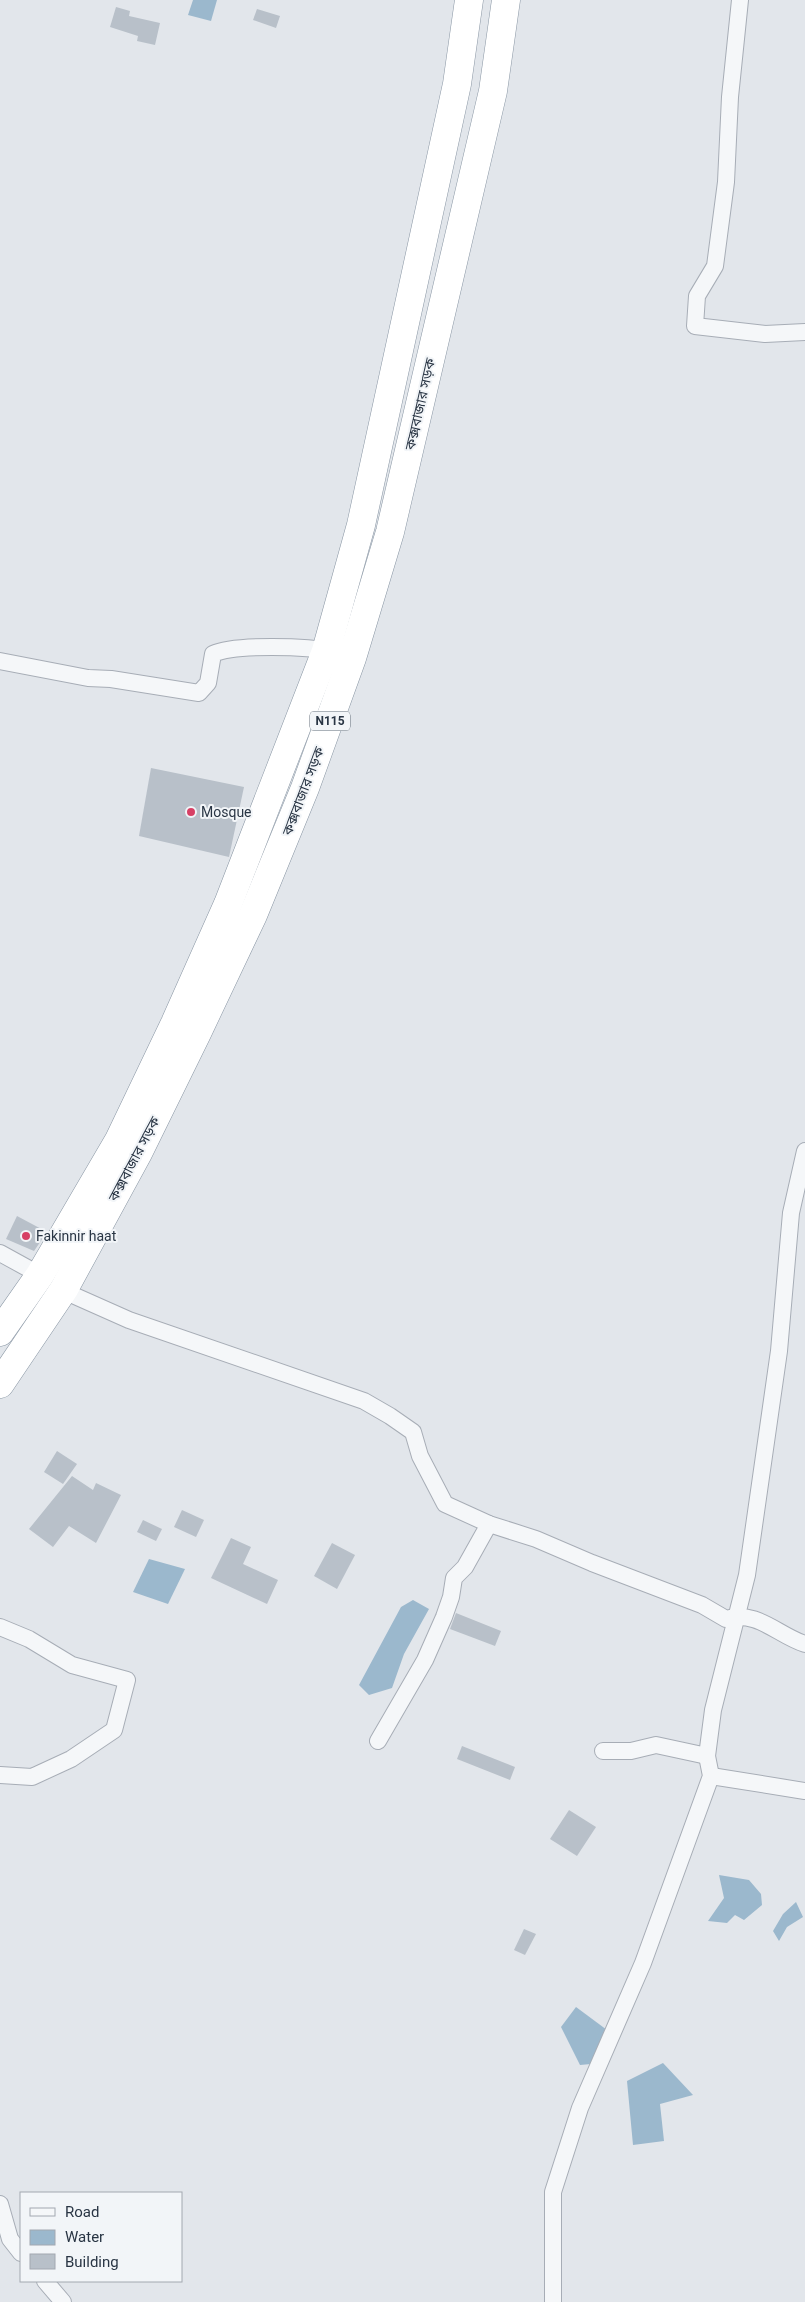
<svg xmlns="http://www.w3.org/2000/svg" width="805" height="2302" font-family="Roboto,'Noto Sans Bengali',sans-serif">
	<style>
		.water { fill: #9bb8cd }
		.building { fill: #b8c0c9 }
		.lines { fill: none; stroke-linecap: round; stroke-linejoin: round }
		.street-casing { stroke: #a7adb6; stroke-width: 18 }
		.highway-casing { stroke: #8895a3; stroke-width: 29 }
		.street { stroke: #f5f7f9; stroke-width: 16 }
		.highway { stroke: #fff; stroke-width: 28 }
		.poi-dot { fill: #d74065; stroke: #f2f5f8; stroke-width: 2 }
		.labels { text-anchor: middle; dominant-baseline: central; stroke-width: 4; stroke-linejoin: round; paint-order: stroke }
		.shield { fill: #f2f5f8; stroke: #656f7a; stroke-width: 1 }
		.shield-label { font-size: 12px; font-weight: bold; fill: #293544 }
		.street-label { font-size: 14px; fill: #293544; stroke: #f2f5f8 }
		.poi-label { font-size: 14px; fill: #293544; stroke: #f2f5f8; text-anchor: start }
	</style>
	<rect width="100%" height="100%" fill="#e2e6eb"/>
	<g class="water">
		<path d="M193,0H217L211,21L188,15Z"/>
		<path d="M149,1559L185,1569L168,1604L133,1592Z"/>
		<path d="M413,1600L429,1609L404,1654L392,1688L369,1695L359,1685L401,1607Z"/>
		<path d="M719,1875L749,1880L761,1894L762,1905L744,1920L735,1915L727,1923L708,1921L724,1898Z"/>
		<path d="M796,1902L803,1917L787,1927L779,1941L773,1931L783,1914Z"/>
		<path d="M576,2007L607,2030L591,2064L580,2065L561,2027Z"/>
		<path d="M663,2063L693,2095L660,2104L664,2141L633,2145L627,2081Z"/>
	</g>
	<g class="building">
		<path d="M116,7L130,11L129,16L160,23L155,45L137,41L138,36L110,27Z"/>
		<path d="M257,9L280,16L276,28L253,20Z"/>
		<path d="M151,768L244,787L229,857L139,836Z"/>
		<path d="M17,1216L47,1232L34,1251L6,1239Z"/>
		<path d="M57,1451L77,1464L63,1484L44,1472Z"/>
		<path d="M72,1476L93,1490L96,1483L121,1495L96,1543L69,1526L53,1547L29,1529Z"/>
		<path d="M182,1510L204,1520L196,1537L174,1527Z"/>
		<path d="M143,1520L162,1529L156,1541L137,1532Z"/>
		<path d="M231,1538L251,1547L243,1564L278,1580L267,1604L211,1578Z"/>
		<path d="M332,1543L355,1555L337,1589L314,1576Z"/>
		<path d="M456,1613L501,1631L495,1646L450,1629Z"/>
		<path d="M462,1746L515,1767L510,1780L457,1759Z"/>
		<path d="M569,1810L596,1827L577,1856L550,1839Z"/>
		<path d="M524,1929L536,1934L525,1955L514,1950Z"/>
	</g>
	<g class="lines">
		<defs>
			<g id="street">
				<path d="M740,0L730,97L726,182L715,266L697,296L695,326L765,334L805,332"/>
				<path d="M0,661L88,678L111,679L199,693L208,683L213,654C234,644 309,646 332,652"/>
				<path d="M0,1253L40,1275"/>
				<path d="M64,1289L75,1296L129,1320L364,1401L390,1416L413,1432L420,1456L445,1504L489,1524L536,1539L592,1563L702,1605L726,1619C758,1610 777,1635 805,1644"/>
				<path d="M0,1627L29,1639L72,1665L127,1680L114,1730L71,1759L32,1777L0,1775"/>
				<path d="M378,1741L425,1660L444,1617L451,1597L454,1578L465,1567L489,1524"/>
				<path d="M603,1751H631L656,1745L707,1756"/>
				<path d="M711,1776L805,1791"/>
				<path d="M0,2204L10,2239L21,2253"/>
				<path d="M45,2281L63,2302"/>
				<path d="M553,2302V2192L580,2108L643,1963L711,1776L707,1756L713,1710L747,1575L779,1351L791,1213L805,1151"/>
			</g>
			<g id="highway">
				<path d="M0,1332L40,1275L119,1140L175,1023L228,904L326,651L361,525L457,84L469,0"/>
				<path d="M0,1384L64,1289L138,1153L197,1033L253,915L305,788L352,658L390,532L493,91L506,0"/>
			</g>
		</defs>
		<use href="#street" class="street-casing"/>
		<use href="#highway" class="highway-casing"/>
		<use href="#street" class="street"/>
		<use href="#highway" class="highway"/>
	</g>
	<g class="poi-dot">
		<circle cx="191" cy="812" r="5"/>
		<circle cx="26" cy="1236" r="5"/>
	</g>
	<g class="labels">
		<rect class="shield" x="310" y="711.5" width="40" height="19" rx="4"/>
		<g class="shield-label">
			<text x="330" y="721">N115</text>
		</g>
		<g class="street-label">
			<text transform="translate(420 404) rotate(-77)">কক্সবাজার সড়ক</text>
			<text transform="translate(303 791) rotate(-69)">কক্সবাজার সড়ক</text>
			<text transform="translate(134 1159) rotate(-62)">কক্সবাজার সড়ক</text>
		</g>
		<g class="poi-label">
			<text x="201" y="812">Mosque</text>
			<text x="36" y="1236">Fakinnir haat</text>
		</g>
	</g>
	<rect x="20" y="2192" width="162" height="90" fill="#f2f5f8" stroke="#a2a8b0"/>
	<rect x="30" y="2208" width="25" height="8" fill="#f5f7f9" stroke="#a2a8b0"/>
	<text x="65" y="2217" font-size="15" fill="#293544">Road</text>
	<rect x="30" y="2230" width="25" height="15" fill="#9bb8cd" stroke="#a2a8b0"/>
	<text x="65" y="2242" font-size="15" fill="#293544">Water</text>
	<rect x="30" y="2254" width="25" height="15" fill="#b8c0c9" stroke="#a2a8b0"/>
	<text x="65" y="2267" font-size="15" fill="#293544">Building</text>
</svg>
